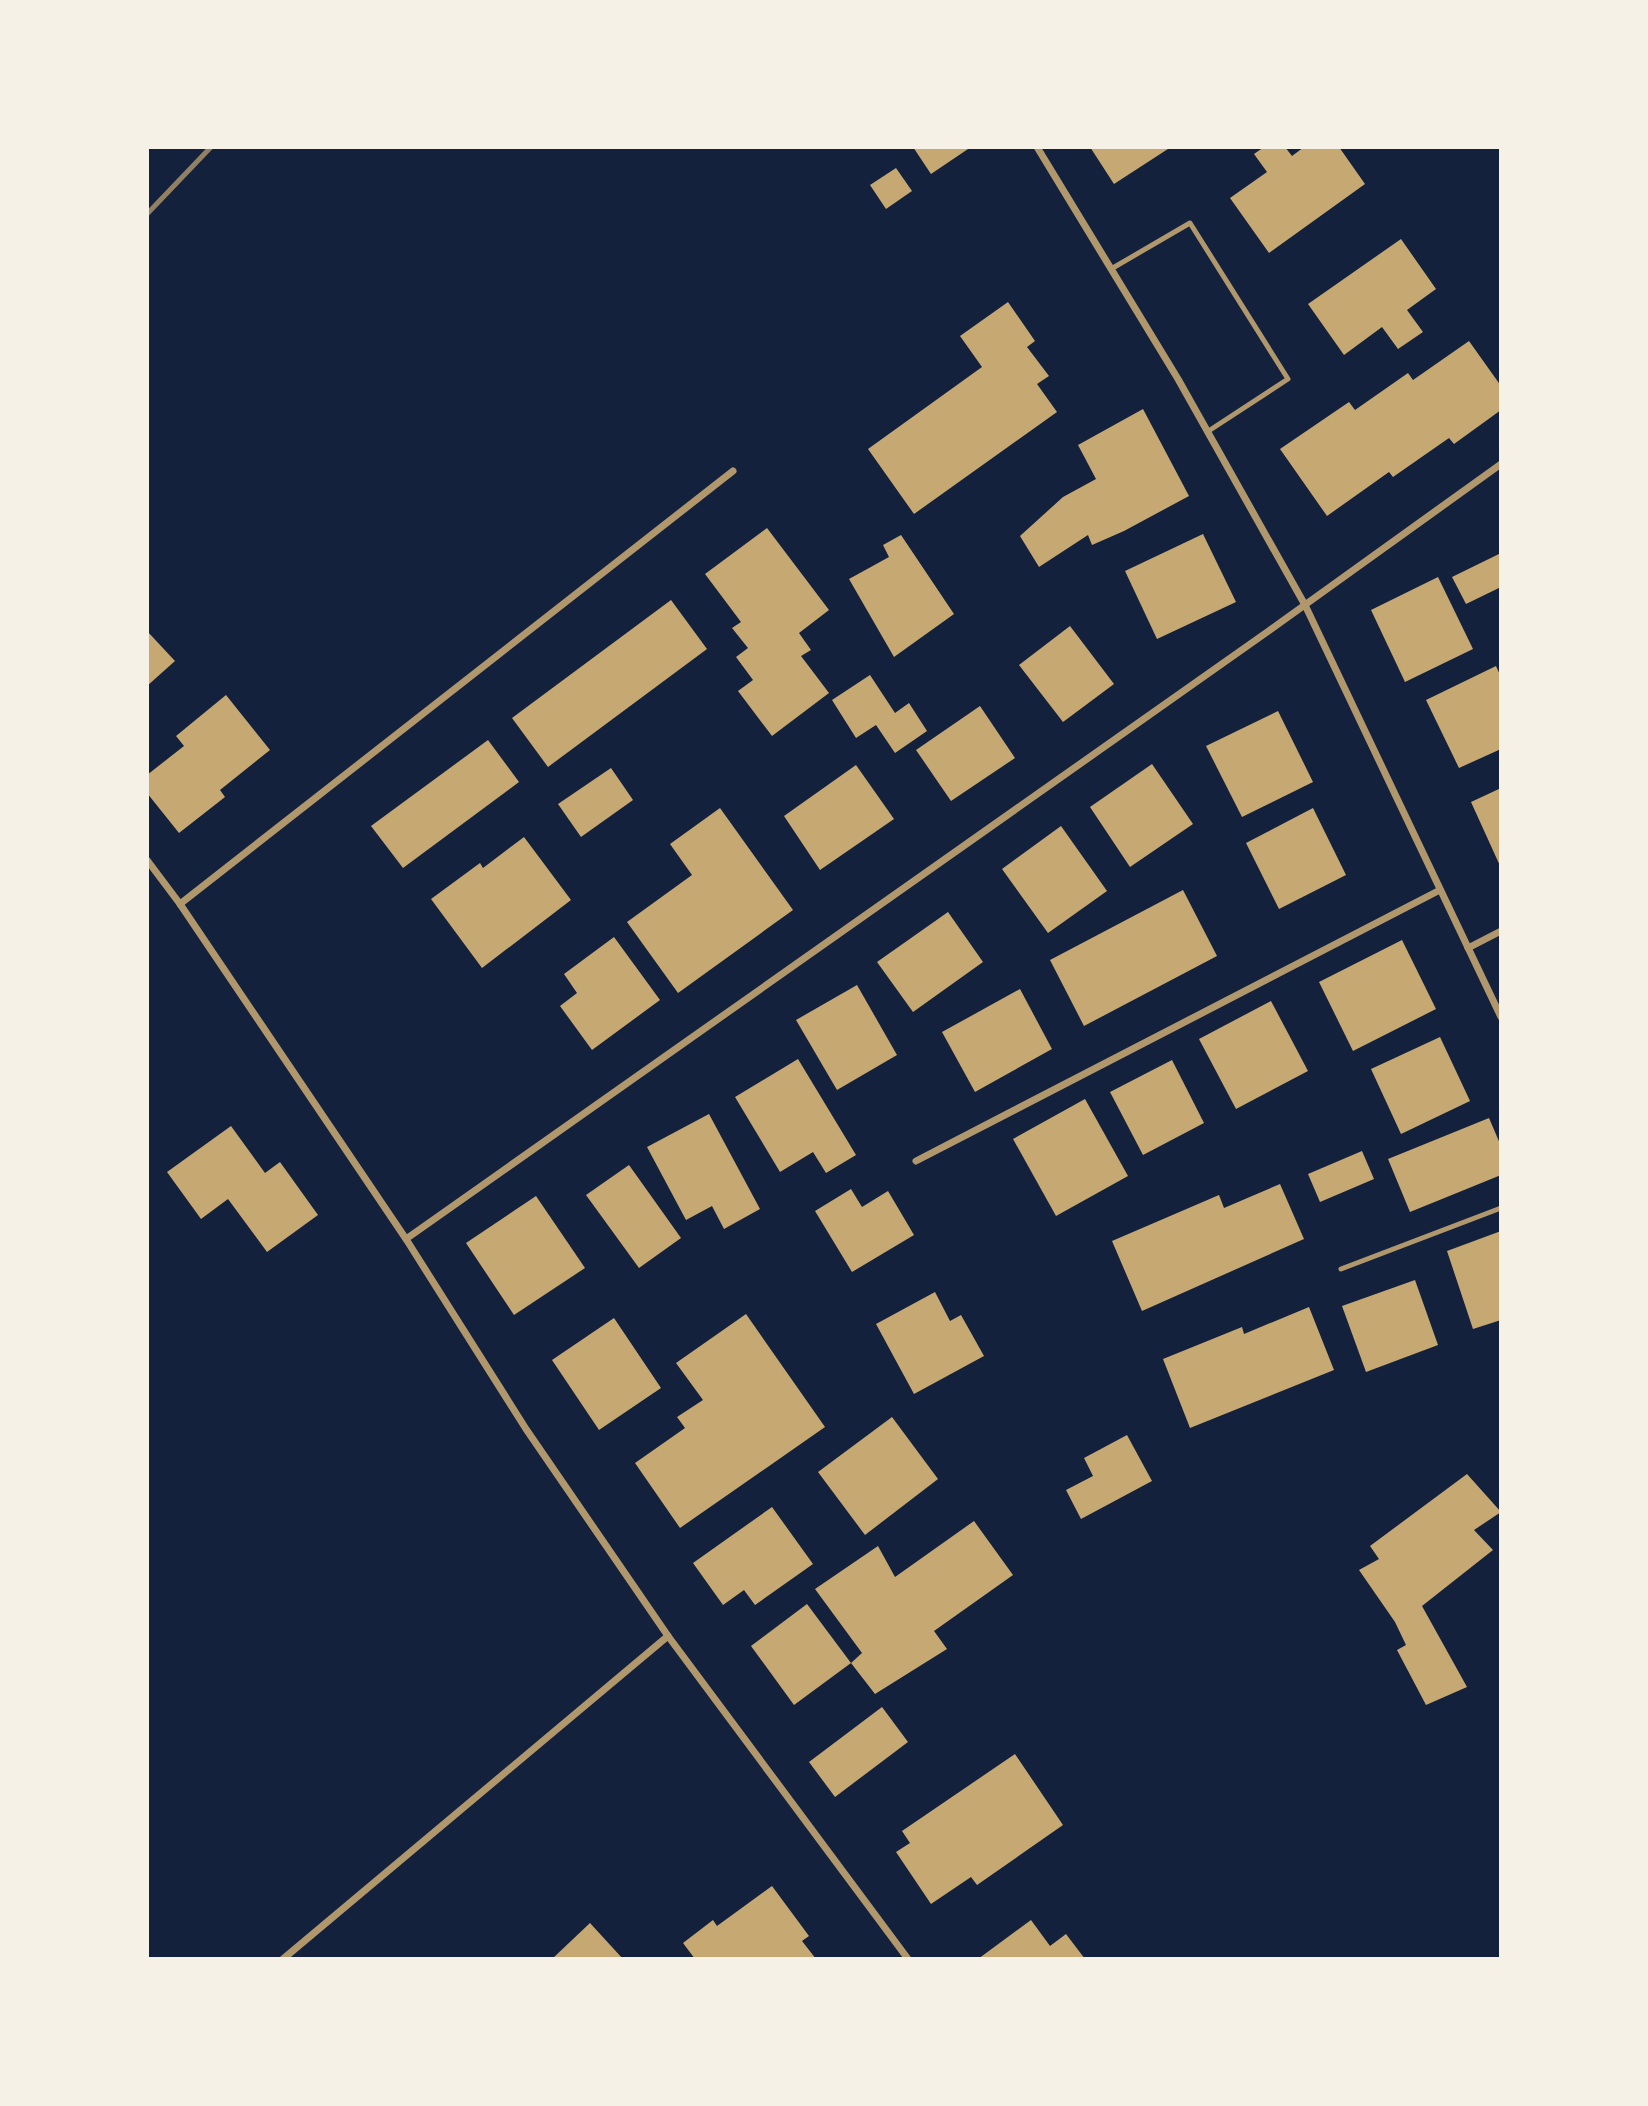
<svg xmlns="http://www.w3.org/2000/svg" width="1648" height="2106" font-family="Ubuntu,sans-serif">
	<style>
		.building { fill: #c6a872 }
		.lines { fill: none; stroke-linecap: round; stroke-linejoin: round }
		.service { stroke: #b1986c; stroke-width: 5 }
		.minor { stroke: #b1986c; stroke-width: 7 }
		.rail { stroke: #918062; stroke-width: 5 }
	</style>
	<rect width="100%" height="100%" fill="#14213d"/>
	<g class="building">
		<path d="M913,147H971L931,174Z"/>
		<path d="M1090,147H1171L1114,184Z"/>
		<path d="M1264,147H1285L1292,156L1304,147H1339L1365,184L1269,253L1230,198L1267,172L1254,154Z"/>
		<path d="M896,168L912,191L886,209L870,185Z"/>
		<path d="M1401,239L1436,289L1407,310L1423,332L1398,349L1382,327L1344,355L1308,304Z"/>
		<path d="M1008,302L1035,341L1027,347L1049,376L1037,384L1057,412L914,514L868,449L982,367L960,336Z"/>
		<path d="M1469,341L1501,386V410L1454,444L1449,438L1393,477L1389,472L1327,516L1280,449L1349,402L1355,410L1408,373L1413,380Z"/>
		<path d="M1143,409L1189,496L1124,531L1092,545L1088,535L1039,567L1020,536L1063,497L1096,479L1078,445Z"/>
		<path d="M767,528L829,610L799,633L811,650L801,656L829,693L772,736L738,691L753,680L736,657L748,648L732,628L741,622L705,574Z"/>
		<path d="M1203,534L1236,602L1157,639L1125,571Z"/>
		<path d="M901,535L954,614L894,657L849,579L889,557L883,545Z"/>
		<path d="M1501,553V587L1466,604L1452,577Z"/>
		<path d="M1438,577L1473,649L1405,682L1371,610Z"/>
		<path d="M671,600L707,649L548,767L512,718Z"/>
		<path d="M1070,626L1114,684L1063,722L1019,665Z"/>
		<path d="M147,631L175,661L147,686Z"/>
		<path d="M1496,666L1501,677V749L1459,768L1426,700Z"/>
		<path d="M870,675L895,713L909,703L927,731L895,753L876,725L856,738L832,700Z"/>
		<path d="M226,695L270,750L220,790L225,797L179,833L147,793V775L184,746L176,736Z"/>
		<path d="M980,706L1015,758L951,801L916,750Z"/>
		<path d="M1278,711L1313,782L1242,817L1206,746Z"/>
		<path d="M488,740L519,782L403,868L371,826Z"/>
		<path d="M1152,764L1193,824L1130,867L1090,807Z"/>
		<path d="M856,765L894,819L820,870L784,816Z"/>
		<path d="M611,768L633,800L581,837L558,804Z"/>
		<path d="M1501,788V868L1471,802Z"/>
		<path d="M720,808L793,910L678,993L627,922L692,875L670,844Z"/>
		<path d="M1313,808L1346,875L1279,909L1246,843Z"/>
		<path d="M1061,826L1107,891L1048,933L1002,869Z"/>
		<path d="M524,837L571,900L482,968L431,899L480,863L483,868Z"/>
		<path d="M1183,890L1217,956L1084,1026L1050,960Z"/>
		<path d="M948,912L983,962L913,1012L877,962Z"/>
		<path d="M614,937L660,1000L592,1050L560,1006L577,993L564,974Z"/>
		<path d="M1402,940L1436,1009L1353,1051L1319,982Z"/>
		<path d="M857,985L897,1055L837,1090L796,1020Z"/>
		<path d="M1020,989L1052,1049L975,1092L942,1032Z"/>
		<path d="M1271,1001L1308,1071L1236,1109L1199,1039Z"/>
		<path d="M1440,1037L1470,1101L1401,1134L1371,1069Z"/>
		<path d="M798,1059L856,1155L826,1173L813,1152L780,1172L735,1097Z"/>
		<path d="M1172,1060L1204,1123L1143,1155L1110,1092Z"/>
		<path d="M1085,1099L1128,1176L1056,1216L1013,1139Z"/>
		<path d="M709,1114L760,1209L724,1229L712,1206L686,1220L647,1147Z"/>
		<path d="M1489,1118L1501,1146V1175L1410,1212L1388,1159Z"/>
		<path d="M231,1126L265,1173L280,1162L318,1215L267,1252L228,1199L201,1219L167,1172Z"/>
		<path d="M1362,1151L1374,1179L1320,1202L1308,1174Z"/>
		<path d="M629,1165L681,1238L639,1268L586,1195Z"/>
		<path d="M1280,1184L1304,1239L1142,1311L1112,1241L1219,1195L1224,1208Z"/>
		<path d="M851,1189L862,1207L888,1191L914,1235L852,1272L815,1211Z"/>
		<path d="M536,1196L585,1268L514,1315L466,1243Z"/>
		<path d="M1501,1231V1320L1473,1329L1447,1251Z"/>
		<path d="M1415,1280L1438,1345L1366,1372L1342,1306Z"/>
		<path d="M935,1292L950,1321L961,1315L984,1356L914,1394L876,1324Z"/>
		<path d="M1309,1307L1334,1370L1190,1428L1163,1359L1242,1327L1244,1334Z"/>
		<path d="M746,1314L825,1427L680,1528L635,1463L685,1428L677,1417L703,1400L676,1363Z"/>
		<path d="M614,1318L661,1388L599,1430L552,1360Z"/>
		<path d="M892,1417L938,1479L865,1535L818,1472Z"/>
		<path d="M1127,1435L1152,1481L1081,1519L1066,1490L1093,1476L1084,1458Z"/>
		<path d="M1467,1474L1501,1512L1474,1530L1493,1550L1422,1606L1467,1687L1426,1705L1397,1650L1406,1645L1395,1622L1359,1570L1379,1559L1370,1546Z"/>
		<path d="M772,1507L813,1564L755,1605L744,1590L723,1605L693,1563Z"/>
		<path d="M974,1521L1013,1575L934,1631L947,1649L875,1694L851,1663L862,1653L815,1589L878,1546L895,1577Z"/>
		<path d="M807,1604L851,1663L794,1705L751,1646Z"/>
		<path d="M882,1707L908,1742L835,1797L809,1762Z"/>
		<path d="M1015,1754L1063,1825L977,1885L971,1877L931,1904L896,1852L910,1843L902,1831Z"/>
		<path d="M772,1886L809,1936L802,1941L816,1959H695L683,1943L713,1920L717,1926Z"/>
		<path d="M1031,1920L1050,1946L1066,1934L1085,1959H978Z"/>
		<path d="M590,1923L623,1959H552Z"/>
	</g>
	<g class="lines">
		<g class="service">
			<path d="M1111,269L1190,223L1288,379L1207,432"/>
			<path d="M1341,1269L1501,1208"/>
		</g>
		<g class="minor">
			<path d="M1037,147L1178,379L1305,605L1501,1017"/>
			<path d="M147,860L180,904L406,1239L526,1429L668,1636L908,1959"/>
			<path d="M180,904L733,471"/>
			<path d="M1468,948L1501,931"/>
			<path d="M916,1161L1440,890"/>
			<path d="M406,1239L1270,630L1501,464"/>
			<path d="M283,1959L668,1636"/>
		</g>
		<path class="rail" d="M147,214L211,147"/>
	</g>
	<rect width="1648" height="2106" fill="none" stroke="#f6f1e7" stroke-width="298"/>
</svg>
